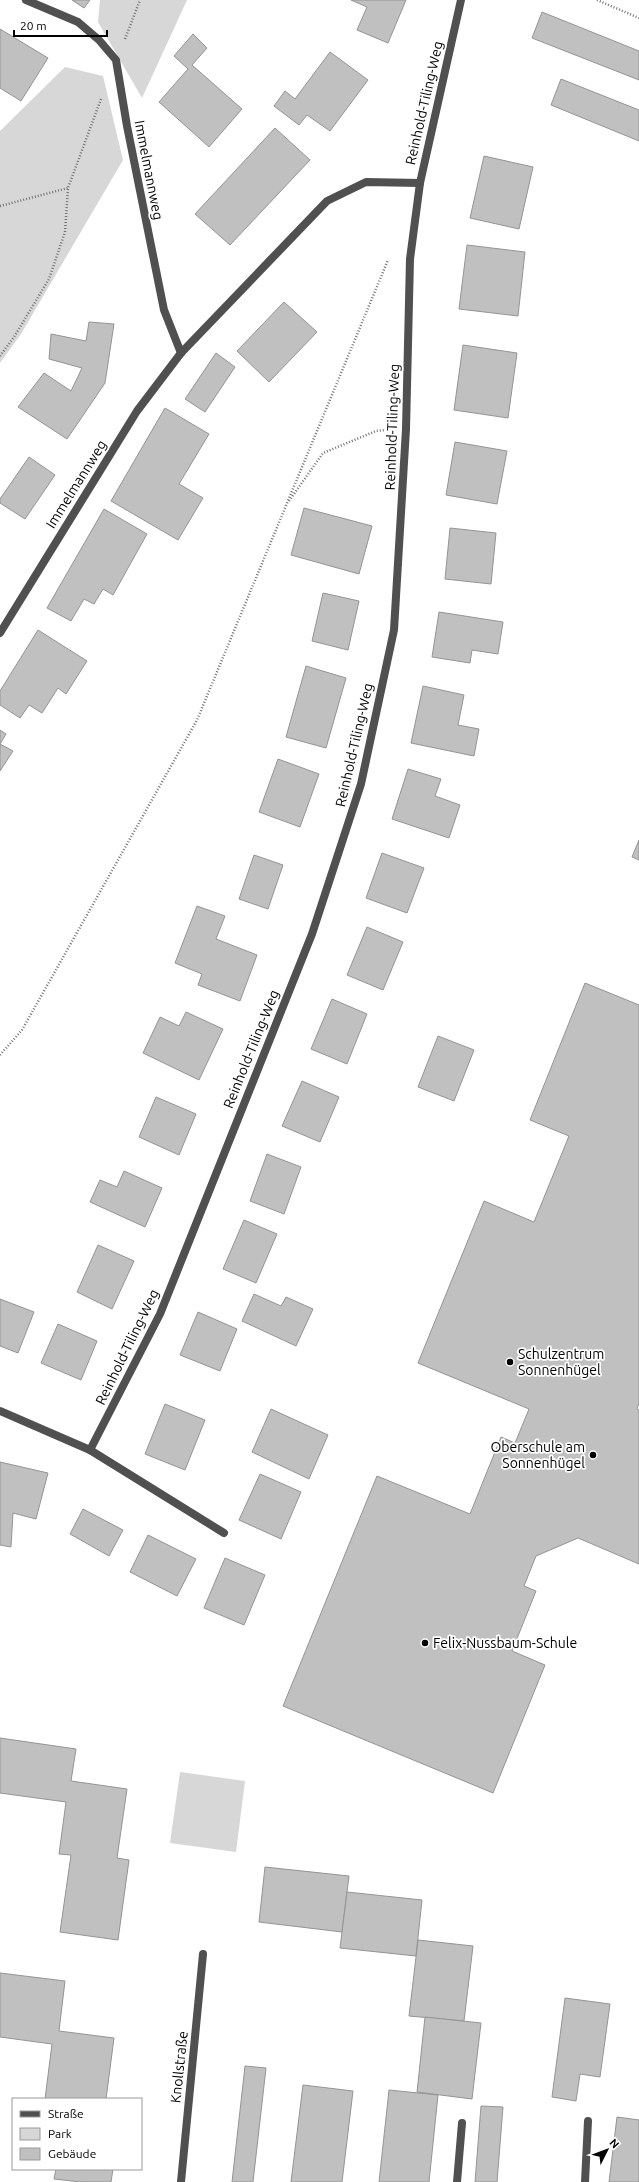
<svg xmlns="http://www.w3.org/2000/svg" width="639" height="2182" font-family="Ubuntu,sans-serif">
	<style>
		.green { fill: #d7d7d7 }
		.building { fill: #c0c0c0; stroke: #949494 }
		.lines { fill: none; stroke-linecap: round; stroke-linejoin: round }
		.path { stroke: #727272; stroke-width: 2.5; stroke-dasharray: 1 2; stroke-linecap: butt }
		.lane { stroke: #505050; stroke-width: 8 }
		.street { stroke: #505050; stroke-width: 8 }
		.poi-dot { fill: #000; stroke: #fff; stroke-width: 1.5 }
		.labels { text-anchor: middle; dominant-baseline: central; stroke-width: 3.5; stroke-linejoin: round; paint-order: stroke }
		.street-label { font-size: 14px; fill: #000; stroke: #fff }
		.poi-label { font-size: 14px; fill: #000; stroke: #fff; text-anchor: start }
	</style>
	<rect width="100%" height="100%" fill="#fff"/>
	<g class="green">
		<path d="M100,0H187L142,98L98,22Z"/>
		<path d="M65,67L103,76L123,160L21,334L0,363V131Z"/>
		<path d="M180,1772L245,1781L236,1852L170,1843Z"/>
	</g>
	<g class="building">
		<path d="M72,0H90L84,8Z"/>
		<path d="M351,0H406L388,43L357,30L367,7Z"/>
		<path d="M542,12L639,51V80L532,38Z"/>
		<path d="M0,29L48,58L21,101L0,88Z"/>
		<path d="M193,34L207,48L192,65L242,109L209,147L159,102L188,69L174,56Z"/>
		<path d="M330,52L368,80L330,131L307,115L299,125L274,106L285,91L295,99Z"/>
		<path d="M561,79L639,110V141L551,105Z"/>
		<path d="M275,128L310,160L230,245L195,214Z"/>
		<path d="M484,156L533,167L519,229L470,218Z"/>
		<path d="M467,245L525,252L518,316L459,309Z"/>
		<path d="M284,302L317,332L269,382L237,351Z"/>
		<path d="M89,322L114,324L105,383L67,439L18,407L44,373L71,391L82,368L49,359L51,334L86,341Z"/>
		<path d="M463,345L517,353L508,418L454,410Z"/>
		<path d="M216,353L235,367L205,412L185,399Z"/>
		<path d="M165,408L209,434L179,484L203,498L178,540L111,501Z"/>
		<path d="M455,442L507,451L497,504L446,495Z"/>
		<path d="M29,457L55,475L25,519L0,503V499Z"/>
		<path d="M304,508L372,526L359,574L291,555Z"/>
		<path d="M104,509L147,534L113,595L103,589L94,604L84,599L71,621L47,608Z"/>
		<path d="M450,528L496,533L491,584L445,579Z"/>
		<path d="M323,593L359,601L348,650L312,641Z"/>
		<path d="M439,612L503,622L498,654L472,650L470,663L432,657Z"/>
		<path d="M38,630L87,661L66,694L58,688L42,713L29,705L20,718L0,705V691Z"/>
		<path d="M306,666L346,678L326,748L286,737Z"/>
		<path d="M423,686L464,695L458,725L479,729L474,756L411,743Z"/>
		<path d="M0,730L6,734L0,744L13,751L0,771Z"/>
		<path d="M278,759L319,774L300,827L259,812Z"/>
		<path d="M408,769L441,779L435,796L460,805L449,838L392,819Z"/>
		<path d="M639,840V860L632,857Z"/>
		<path d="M382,853L424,868L407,913L366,898Z"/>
		<path d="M254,855L283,865L268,909L239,899Z"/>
		<path d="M197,906L225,916L216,939L257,955L240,1001L198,985L202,974L175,963Z"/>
		<path d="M367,927L403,942L383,990L347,975Z"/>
		<path d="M585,983L639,1005V1403L637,1409L639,1410V1564L578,1538L536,1556L524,1586L536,1591L512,1651L545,1665L493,1793L283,1706L377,1476L470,1514L501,1437L515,1443L529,1409L418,1363L484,1201L534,1222L569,1136L530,1120Z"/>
		<path d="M332,999L367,1014L347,1064L311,1049Z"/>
		<path d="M186,1012L223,1029L199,1080L143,1053L160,1017L179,1026Z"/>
		<path d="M438,1036L474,1050L454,1101L418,1087Z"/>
		<path d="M302,1081L339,1097L320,1142L282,1126Z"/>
		<path d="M156,1097L196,1114L179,1155L139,1137Z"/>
		<path d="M267,1154L301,1167L284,1214L250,1201Z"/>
		<path d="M124,1171L162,1188L145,1227L90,1202L100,1180L117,1187Z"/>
		<path d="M244,1220L277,1234L256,1283L223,1269Z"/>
		<path d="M98,1245L134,1261L112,1309L77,1292Z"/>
		<path d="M254,1294L281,1306L286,1297L313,1309L296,1346L242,1321Z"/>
		<path d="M0,1299L34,1312L18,1353L0,1346Z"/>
		<path d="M198,1312L237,1329L220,1371L180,1355Z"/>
		<path d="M58,1324L97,1341L81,1380L41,1363Z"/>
		<path d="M165,1404L205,1420L185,1470L145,1454Z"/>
		<path d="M271,1409L328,1435L309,1479L252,1452Z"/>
		<path d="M0,1462L48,1473L36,1519L13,1513L11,1547L0,1545Z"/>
		<path d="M260,1474L301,1492L281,1539L239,1520Z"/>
		<path d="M83,1509L123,1530L109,1556L70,1534Z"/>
		<path d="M148,1535L196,1559L177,1596L130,1572Z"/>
		<path d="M225,1558L265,1575L244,1625L204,1608Z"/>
		<path d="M0,1738L76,1749L71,1781L127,1789L117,1858L129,1860L118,1940L60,1932L71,1855L59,1854L66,1802L0,1793Z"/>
		<path d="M265,1867L349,1876L342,1932L259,1922Z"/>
		<path d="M347,1892L422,1900L416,1956L340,1948Z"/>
		<path d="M418,1940L473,1946L464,2021L409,2016Z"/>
		<path d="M0,1973L65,1981L59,2031L114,2038L106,2099H45L52,2044L0,2037Z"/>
		<path d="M565,1998L610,2004L600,2077L580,2074L576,2101L552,2097Z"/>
		<path d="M425,2017L481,2023L472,2099L417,2092Z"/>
		<path d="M245,2066L266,2068L253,2182H232Z"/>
		<path d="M303,2085L353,2091L342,2182H291Z"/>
		<path d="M389,2090L438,2095L429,2182H379Z"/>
		<path d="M481,2106L503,2107L497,2182H475Z"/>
		<path d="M617,2117L639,2120V2182H609Z"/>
		<path d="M56,2169H113L111,2182H81L54,2179Z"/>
	</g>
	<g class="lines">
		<g class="path">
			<path d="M597,0L639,18"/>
			<path d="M125,39L140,0"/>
			<path d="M0,206L68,188"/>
			<path d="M0,356L14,337L49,279L65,232L68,188L101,99"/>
			<path d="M289,501L323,453L376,431L385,430"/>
			<path d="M0,1055L22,1030L197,720L388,260"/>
		</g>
		<g class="lane">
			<path d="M457,2182L462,2123"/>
			<path d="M585,2182L588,2121"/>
		</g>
		<g class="street">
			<path d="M26,0L78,22L99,40L116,60L127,126L164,310L181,353"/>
			<path d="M0,633L137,411L181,353L327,201L366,182L420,183"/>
			<path d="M0,1411L90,1450L160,1314L312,934L361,784L394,630L406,429L410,259L420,183L461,0"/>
			<path d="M90,1450L224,1533"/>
			<path d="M181,2182L203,1954"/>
		</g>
	</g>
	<g class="poi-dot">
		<circle cx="510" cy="1362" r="4"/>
		<circle cx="593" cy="1455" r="4"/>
		<circle cx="425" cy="1643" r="4"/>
	</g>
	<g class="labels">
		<g class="street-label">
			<text transform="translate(424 103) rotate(-77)">Reinhold-Tiling-Weg</text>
			<text transform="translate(149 170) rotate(79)">Immelmannweg</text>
			<text transform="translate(392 427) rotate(-88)">Reinhold-Tiling-Weg</text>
			<text transform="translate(76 484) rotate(-58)">Immelmannweg</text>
			<text transform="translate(354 745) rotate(-77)">Reinhold-Tiling-Weg</text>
			<text transform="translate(251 1049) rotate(-68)">Reinhold-Tiling-Weg</text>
			<text transform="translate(127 1347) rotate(-64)">Reinhold-Tiling-Weg</text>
			<text transform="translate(179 2067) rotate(-84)">Knollstraße</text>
		</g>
		<g class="poi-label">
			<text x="518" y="1354">Schulzentrum<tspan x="518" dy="16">Sonnenhügel</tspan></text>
			<text x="585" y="1447" text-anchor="end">Oberschule am<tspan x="585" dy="16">Sonnenhügel</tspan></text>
			<text x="433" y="1643">Felix-Nussbaum-Schule</text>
		</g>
	</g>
	<rect x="12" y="2098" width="130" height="72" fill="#ffffff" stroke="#999999"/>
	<rect x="20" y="2111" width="20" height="6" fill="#505050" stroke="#999999"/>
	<text x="48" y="2118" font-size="12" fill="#000000">Straße</text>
	<rect x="20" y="2128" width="20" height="12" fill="#d7d7d7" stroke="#999999"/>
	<text x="48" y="2138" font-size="12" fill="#000000">Park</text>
	<rect x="20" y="2148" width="20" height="12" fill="#c0c0c0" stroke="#999999"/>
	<text x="48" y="2158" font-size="12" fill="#000000">Gebäude</text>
	<g transform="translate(607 2150) rotate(48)" stroke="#ffffff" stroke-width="3" paint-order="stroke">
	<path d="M0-3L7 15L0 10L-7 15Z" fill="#000000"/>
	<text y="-6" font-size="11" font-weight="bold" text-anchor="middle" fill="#000000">N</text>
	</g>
	<path d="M14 30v6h93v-6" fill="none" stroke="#000000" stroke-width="2"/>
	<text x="20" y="30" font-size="12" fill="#000000" stroke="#ffffff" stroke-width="3" paint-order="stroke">20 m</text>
</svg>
